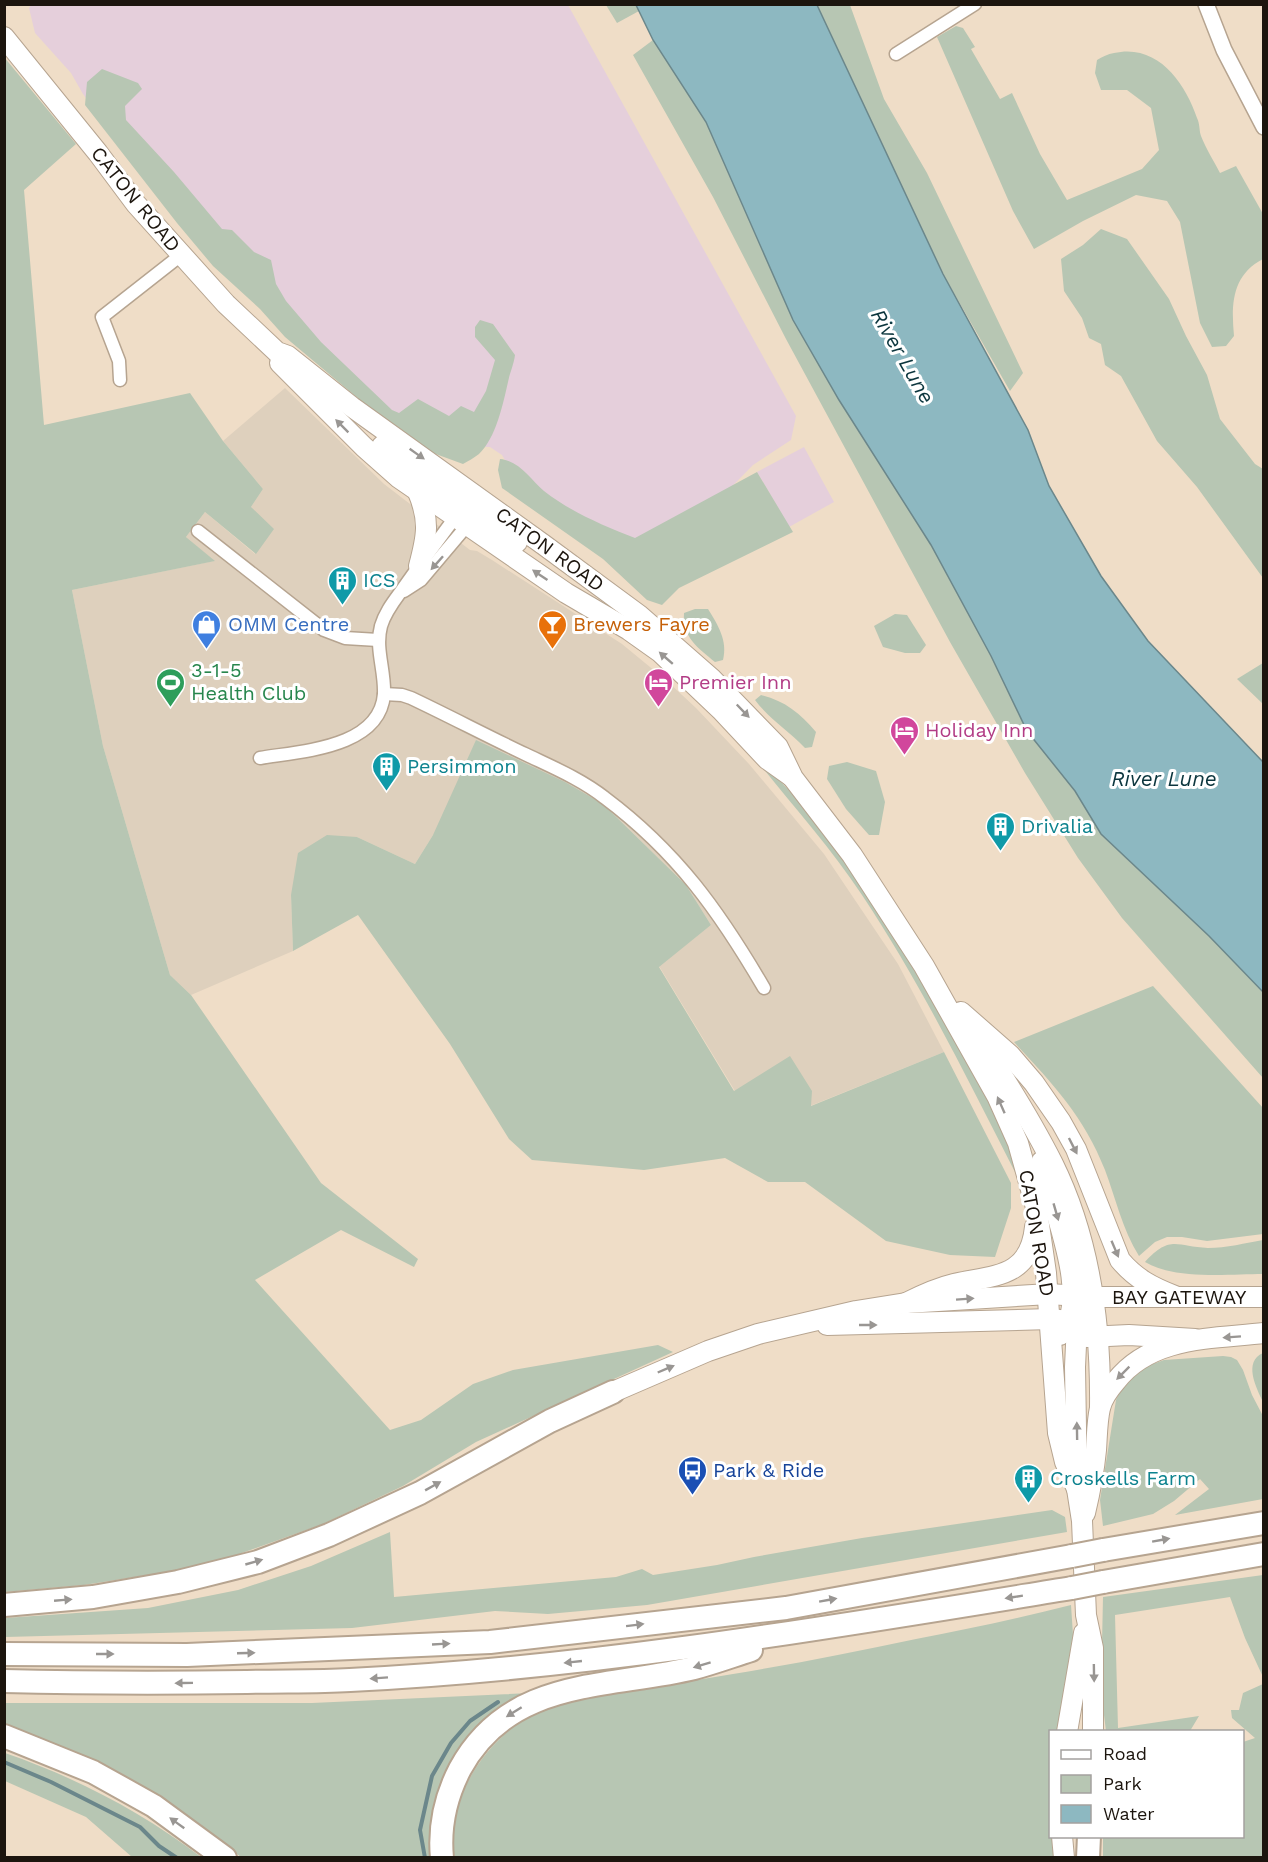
<svg xmlns="http://www.w3.org/2000/svg" width="1268" height="1862" font-family="'Work Sans',sans-serif">
	<style>
		.commercial { fill: #ded0bd }
		.industrial { fill: #e5cfdb }
		.green { fill: #b7c6b3 }
		.water { fill: #8db8c1; stroke: #6b878b; stroke-width: 1.5 }
		.lines { fill: none; stroke-linecap: round; stroke-linejoin: round }
		.stream { stroke: #6b878b; stroke-width: 4 }
		.minor-casing { stroke: #b6a490; stroke-width: 15 }
		.tertiary-casing { stroke: #b6a490; stroke-width: 18 }
		.primary-casing { stroke: #b6a490; stroke-width: 22 }
		.trunk-casing { stroke: #b6a490; stroke-width: 22 }
		.motorway-casing { stroke: #b6a490; stroke-width: 26 }
		.minor { stroke: #fff; stroke-width: 12 }
		.tertiary { stroke: #fff; stroke-width: 15 }
		.primary { stroke: #fff; stroke-width: 20 }
		.trunk { stroke: #fff; stroke-width: 20 }
		.motorway { stroke: #fff; stroke-width: 22 }
		.motorway-bridge-casing { stroke: #b6a490; stroke-width: 26; stroke-linecap: butt }
		.motorway-bridge { stroke: #fff; stroke-width: 22 }
		.oneway { fill: #999693 }
		.labels { text-anchor: middle; dominant-baseline: central; stroke-width: 6; stroke-linejoin: round; paint-order: stroke }
		.street-label { font-size: 20px; fill: #1c150e; stroke: #fff }
		.culture-label { font-size: 20px; fill: #0d838f; stroke: #fff; text-anchor: start }
		.shop-label { font-size: 20px; fill: #366cbe; stroke: #fff; text-anchor: start }
		.food-label { font-size: 20px; fill: #c56008; stroke: #fff; text-anchor: start }
		.leisure-label { font-size: 20px; fill: #27864d; stroke: #fff; text-anchor: start }
		.hotel-label { font-size: 20px; fill: #b23c85; stroke: #fff; text-anchor: start }
		.transit-label { font-size: 20px; fill: #164399; stroke: #fff; text-anchor: start }
		.water-label { font-size: 21px; font-style: italic; fill: #0c363e; stroke: #fff }
	</style>
	<rect width="100%" height="100%" fill="#efddc7"/>
	<path class="commercial" d="M285,388L384,484L470,550L477,551L492,560L622,644L667,681L696,708L749,764L824,854L898,964L944,1052L810,1106L790,1057L735,1091L659,966L711,925L686,885L603,804L433,835L415,864L357,837L291,895L293,951L191,995L170,975L103,746L72,590L214,561L186,537L205,512L255,554L251,507L263,489L223,441Z"/>
	<g class="industrial">
		<path d="M32,4L568,5L796,416L791,440L753,465L650,570L528,500L502,455L490,447L408,444L196,244L83,94L71,73L35,33L29,8Z"/>
		<path d="M804,447L834,502L789,527L757,472Z"/>
	</g>
	<g class="green">
		<path d="M606,5H636L639,11L617,23Z"/>
		<path d="M817,5H850L884,99L927,173L1023,373L1010,391L943,274Z"/>
		<path d="M956,26L963,28L975,47L971,49L1000,99L1012,93L1040,154L1067,200L1142,169L1159,150L1151,108L1127,90H1101L1095,73L1097,60C1102,57 1108,54 1114,53C1157,43 1185,82 1197,118C1200,124 1199,130 1201,136C1206,149 1214,161 1220,173L1236,166L1263,214V259C1232,275 1231,304 1234,336L1226,346L1212,347L1200,323L1180,222L1167,201L1136,195L1083,221L1034,249L1013,211L937,37Z"/>
		<path d="M653,40L706,122L793,320L839,400L931,545L991,656L1027,731L1075,791L1101,834L1209,936L1263,992V1078L1122,918L1078,858L1025,773L950,642L786,339L713,197L633,55Z"/>
		<path d="M4,57L76,144L24,190L44,425L190,393L223,441L263,489L251,507L274,529L256,554L205,512L186,537L215,561L72,590L103,746L170,975L191,995L321,1183L418,1259L414,1267L341,1230L255,1280L390,1430L421,1420L473,1384L513,1370L658,1345L673,1352L476,1442L403,1486L323,1524L239,1554L179,1570L84,1585L5,1592Z"/>
		<path d="M102,69L138,83L142,89L125,106L126,120L174,172L222,229L232,230L254,252L271,260L276,284L286,301L321,342L392,410L399,413L418,399L449,416L461,406L474,412L486,391L495,360L475,337V327L480,320L493,324L515,355C514,364 510,372 508,382C503,404 496,438 479,454C474,458 468,461 463,464L433,453L385,421L285,337L260,309L213,266L177,223L85,105L87,82Z"/>
		<path d="M1101,229L1127,239L1169,299L1186,336L1207,375L1220,419L1255,464L1263,469V578L1197,487L1157,441L1121,376L1105,365L1101,344L1089,338L1082,318L1064,291L1061,259L1083,245Z"/>
		<path d="M500,459C520,461 530,479 544,491C571,512 604,526 635,538L757,472L793,532L679,588L662,605L647,600L603,559L502,488L498,470Z"/>
		<path d="M695,609H708C718,625 728,641 723,660L715,662C698,648 682,637 684,613Z"/>
		<path d="M895,614L907,615L926,645L920,653H905L883,647L874,626Z"/>
		<path d="M1263,663V704L1237,679Z"/>
		<path d="M761,695C785,701 800,713 816,732L812,747L805,748C789,731 769,719 755,700Z"/>
		<path d="M733,729L794,796L828,837L926,984L1009,1139L1018,1178C969,1082 922,985 862,895C823,836 774,786 733,729Z"/>
		<path d="M476,740L565,782L603,804L686,885L711,925L659,967L734,1091L790,1056L812,1091L811,1106L944,1052L1011,1183V1208L995,1257L950,1255L886,1241L805,1182H768L725,1158L644,1170L532,1160L509,1139L450,1044L358,915L293,951L291,895L298,853L327,835L357,837L415,864L433,835Z"/>
		<path d="M847,762L876,771L885,802L879,835H869L846,809L827,779L829,766Z"/>
		<path d="M1153,986L1263,1108V1234L1207,1241L1182,1237H1167L1155,1242L1139,1256C1122,1229 1116,1199 1105,1170C1084,1116 1052,1083 1014,1042Z"/>
		<path d="M1263,1240V1274C1229,1274 1174,1280 1145,1262C1171,1234 1176,1247 1208,1248C1226,1248 1246,1243 1263,1240Z"/>
		<path d="M1263,1353H1264L1263,1402C1256,1387 1243,1362 1263,1353Z"/>
		<path d="M1223,1356L1231,1357L1237,1360L1243,1370L1252,1395L1263,1416V1499L1175,1515L1209,1489L1200,1479L1174,1501L1153,1514L1103,1526L1100,1500L1116,1400L1124,1383L1136,1370L1164,1360Z"/>
		<path d="M1052,1510L1065,1517L1067,1532L647,1605L548,1614L495,1611L352,1628L5,1637V1618L148,1608L238,1590L311,1566L390,1532L394,1597L616,1577L642,1569L653,1575L717,1565L754,1557L862,1538Z"/>
		<path d="M1263,1575V1677L1245,1638L1230,1597L1115,1615L1118,1728L1199,1716L1190,1731H1106L1101,1691L1103,1597Z"/>
		<path d="M1071,1605L1073,1635L1057,1731L1050,1732V1836L1053,1837V1857L455,1858C444,1804 483,1742 529,1717C559,1701 592,1697 625,1692C661,1686 697,1680 733,1674C794,1664 855,1652 916,1639C968,1629 1020,1618 1071,1605Z"/>
		<path d="M1263,1684V1857H1103V1837L1242,1836L1243,1742L1255,1738L1232,1718L1231,1710H1239L1243,1693Z"/>
		<path d="M531,1693L476,1733L434,1857H241L199,1826L118,1774L67,1748L5,1728V1703H312Z"/>
		<path d="M5,1753C75,1777 142,1812 201,1857H132L86,1817L5,1781Z"/>
	</g>
	<path class="water" d="M636,5H817L943,274L1028,430L1049,486L1101,576L1148,641L1263,762V992L1209,936L1101,834L1075,791L1027,731L991,656L931,545L839,400L793,320L706,122L653,40Z"/>
	<g class="lines">
		<g class="stream">
			<path d="M4,1762L51,1782L140,1827L159,1846L177,1858"/>
			<path d="M425,1858L420,1830L432,1776L451,1743L470,1721L498,1702"/>
		</g>
		<defs>
			<g id="minor">
				<path d="M896,54L975,4"/>
				<path d="M120,380L119,361L102,317L181,255"/>
				<path d="M198,531L324,630L345,638L378,640"/>
				<path d="M404,591L421,580L470,522"/>
				<path d="M384,694L402,695L411,698C449,716 487,736 525,754C552,767 581,779 605,798C677,852 719,911 764,988"/>
				<path d="M260,758C301,751 380,748 384,694C385,670 375,649 381,626C385,612 394,601 402,590C420,564 440,538 459,512"/>
			</g>
			<path id="tertiary" d="M1206,4L1224,50L1264,127"/>
			<g id="primary">
				<path d="M4,37L98,153L136,204L226,304L277,352L288,356L352,407L544,545L639,615L711,678L778,747L793,778L852,855L924,966L997,1096L1018,1143L1037,1211L1046,1273L1058,1433L1065,1462L1077,1489"/>
				<path d="M280,363L364,447L399,478L566,593L629,630L660,652L721,710L767,759L791,776"/>
				<path d="M382,446L435,486L517,542"/>
				<path d="M418,492C430,521 427,536 419,566"/>
				<path d="M961,1012L1010,1055L1034,1083L1061,1122L1076,1149L1120,1260C1136,1279 1152,1287 1175,1296"/>
				<path d="M978,1038C1005,1079 1031,1120 1053,1164C1090,1239 1101,1324 1100,1407"/>
				<path d="M1042,1161C1050,1205 1094,1298 1060,1335"/>
				<path d="M906,1303C922,1295 937,1288 954,1284C994,1275 1030,1278 1035,1227"/>
				<path d="M1087,1337L1129,1335L1195,1339"/>
			</g>
			<g id="trunk">
				<path d="M827,1325L1051,1319C1070,1321 1085,1324 1099,1337"/>
				<path d="M613,1392L708,1351L758,1334L856,1311L906,1303L1049,1294L1094,1297H1264"/>
				<path d="M1085,1513C1090,1492 1094,1471 1096,1450C1097,1436 1097,1421 1100,1408C1102,1399 1110,1388 1116,1381C1151,1336 1212,1339 1264,1333"/>
				<path d="M1067,1732L1084,1633"/>
				<path d="M1093,1732V1648L1086,1615L1082,1521L1077,1489L1075,1367L1077,1323L1085,1308L1094,1297"/>
				<path d="M1062,1836L1064,1858"/>
			</g>
			<g id="motorway">
				<path d="M1103,1550L1264,1523"/>
				<path d="M1103,1582L1264,1554"/>
				<path d="M4,1605L93,1597L178,1582L258,1562L329,1535L420,1493L550,1421L613,1392"/>
				<path d="M4,1654L187,1655L490,1642L786,1608L1072,1556"/>
				<path d="M4,1681C86,1683 166,1683 247,1682C281,1681 316,1682 350,1680C593,1668 832,1627 1072,1588"/>
				<path d="M4,1736L93,1772L154,1806L225,1858"/>
				<path d="M442,1858C439,1827 446,1796 460,1769C510,1677 607,1689 694,1668C713,1663 732,1656 751,1650"/>
				<path d="M1088,1858L1089,1836"/>
			</g>
		</defs>
		<use href="#minor" class="minor-casing"/>
		<use href="#tertiary" class="tertiary-casing"/>
		<use href="#primary" class="primary-casing"/>
		<use href="#trunk" class="trunk-casing"/>
		<use href="#motorway" class="motorway-casing"/>
		<use href="#minor" class="minor"/>
		<use href="#tertiary" class="tertiary"/>
		<use href="#primary" class="primary"/>
		<use href="#trunk" class="trunk"/>
		<use href="#motorway" class="motorway"/>
		<defs>
			<g id="motorway-bridge">
				<path d="M1072,1556L1103,1550"/>
				<path d="M1072,1588L1103,1582"/>
			</g>
		</defs>
		<use href="#motorway-bridge" class="motorway-bridge-casing"/>
		<use href="#motorway-bridge" class="motorway-bridge"/>
	</g>
	<defs><path id="oneway-solid" d="M-6-.8H1V-3.2L6.5 0L1 3.2V.8H-6Z" transform="scale(1.5)"/></defs>
	<g class="oneway">
		<use href="#oneway-solid" transform="translate(342 426) rotate(-135)"/>
		<use href="#oneway-solid" transform="translate(417 454) rotate(35)"/>
		<use href="#oneway-solid" transform="translate(437 563) rotate(132)"/>
		<use href="#oneway-solid" transform="translate(540 575) rotate(-146)"/>
		<use href="#oneway-solid" transform="translate(666 658) rotate(-139)"/>
		<use href="#oneway-solid" transform="translate(743 711) rotate(46)"/>
		<use href="#oneway-solid" transform="translate(1001 1105) rotate(-114)"/>
		<use href="#oneway-solid" transform="translate(1073 1146) rotate(63)"/>
		<use href="#oneway-solid" transform="translate(1056 1212) rotate(74)"/>
		<use href="#oneway-solid" transform="translate(1115 1249) rotate(67)"/>
		<use href="#oneway-solid" transform="translate(965 1299) rotate(-4)"/>
		<use href="#oneway-solid" transform="translate(868 1325)"/>
		<use href="#oneway-solid" transform="translate(1232 1337) rotate(176)"/>
		<use href="#oneway-solid" transform="translate(666 1369) rotate(-23)"/>
		<use href="#oneway-solid" transform="translate(1123 1373) rotate(135)"/>
		<use href="#oneway-solid" transform="translate(1077 1431) rotate(-91)"/>
		<use href="#oneway-solid" transform="translate(433 1486) rotate(-29)"/>
		<use href="#oneway-solid" transform="translate(1161 1540) rotate(-10)"/>
		<use href="#oneway-solid" transform="translate(254 1562) rotate(-16)"/>
		<use href="#oneway-solid" transform="translate(1014 1597) rotate(171)"/>
		<use href="#oneway-solid" transform="translate(63 1600) rotate(-5)"/>
		<use href="#oneway-solid" transform="translate(828 1600) rotate(-10)"/>
		<use href="#oneway-solid" transform="translate(635 1625) rotate(-7)"/>
		<use href="#oneway-solid" transform="translate(441 1644) rotate(-3)"/>
		<use href="#oneway-solid" transform="translate(246 1653) rotate(-2)"/>
		<use href="#oneway-solid" transform="translate(105 1654)"/>
		<use href="#oneway-solid" transform="translate(573 1662) rotate(174)"/>
		<use href="#oneway-solid" transform="translate(702 1665) rotate(163)"/>
		<use href="#oneway-solid" transform="translate(1094 1673) rotate(89)"/>
		<use href="#oneway-solid" transform="translate(379 1678) rotate(176)"/>
		<use href="#oneway-solid" transform="translate(184 1683) rotate(179)"/>
		<use href="#oneway-solid" transform="translate(514 1712) rotate(148)"/>
		<use href="#oneway-solid" transform="translate(177 1823) rotate(-144)"/>
	</g>
	<defs>
		<symbol id="building-pin" viewBox="-11 -11 22 30"><path d="M0 17L-7.5 6A9.5 9.5 0 1 1 7.5 6Z" fill="#0f9aa8" stroke="#fff"/><path d="M-4-6H4V6H1V3H-1V6H-4ZM-2.5-4.3h1.7v1.8h-1.7ZM.8-4.3h1.7v1.8H.8ZM-2.5-1h1.7V.8h-1.7ZM.8-1h1.7V.8H.8Z" fill="#fff"/></symbol>
		<symbol id="shop-pin" viewBox="-11 -11 22 30"><path d="M0 17L-7.5 6A9.5 9.5 0 1 1 7.5 6Z" fill="#3f7fe0" stroke="#fff"/><path d="M-5-2.5h2.3a2.7 3.5 0 0 1 5.4 0H5L5.5 6h-11ZM-1.5-2.5h3a1.5 2.3 0 0 0-3 0Z" fill="#fff"/></symbol>
		<symbol id="bar-pin" viewBox="-11 -11 22 30"><path d="M0 17L-7.5 6A9.5 9.5 0 1 1 7.5 6Z" fill="#e8710a" stroke="#fff"/><path d="M-6-5H6L.8 .8V4.5H3.5V6h-7V4.5H-.8V.8Z" fill="#fff"/></symbol>
		<symbol id="stadium-pin" viewBox="-11 -11 22 30"><path d="M0 17L-7.5 6A9.5 9.5 0 1 1 7.5 6Z" fill="#2e9e5b" stroke="#fff"/><path d="M0-5a6.5 5 0 1 0 0 10a6.5 5 0 1 0 0-10ZM-3.5-1.8h7v3.6h-7Z" fill="#fff"/></symbol>
		<symbol id="hotel-pin" viewBox="-11 -11 22 30"><path d="M0 17L-7.5 6A9.5 9.5 0 1 1 7.5 6Z" fill="#d1479c" stroke="#fff"/><path d="M-6-4.5h1.5V1H6V5H4.5V3h-9V5H-6ZM-4 0a1.8 1.8 0 1 1 3.6 0ZM.5 0V-2.5h3Q6-2.5 6 0Z" fill="#fff"/></symbol>
		<symbol id="bus-pin" viewBox="-11 -11 22 30"><path d="M0 17L-7.5 6A9.5 9.5 0 1 1 7.5 6Z" fill="#1a4fb4" stroke="#fff"/><path d="M-5-6H5V4H4V6H2V4H-2V6H-4V4H-5ZM-3.5-4V0h7V-4ZM-3.5 1.2v1.5H-2V1.2ZM2 1.2v1.5H3.5V1.2Z" fill="#fff"/></symbol>
	</defs>
	<g fill-rule="evenodd">
		<use href="#building-pin" x="326" y="564" width="33" height="45"/>
		<use href="#shop-pin" x="190" y="608" width="33" height="45"/>
		<use href="#bar-pin" x="536" y="608" width="33" height="45"/>
		<use href="#stadium-pin" x="154" y="666" width="33" height="45"/>
		<use href="#hotel-pin" x="642" y="666" width="33" height="45"/>
		<use href="#hotel-pin" x="888" y="714" width="33" height="45"/>
		<use href="#building-pin" x="370" y="750" width="33" height="45"/>
		<use href="#building-pin" x="984" y="810" width="33" height="45"/>
		<use href="#bus-pin" x="676" y="1454" width="33" height="45"/>
		<use href="#building-pin" x="1012" y="1462" width="33" height="45"/>
	</g>
	<g class="labels">
		<g class="street-label">
			<text transform="translate(136 199) rotate(51)">CATON ROAD</text>
			<text transform="translate(550 549) rotate(36)">CATON ROAD</text>
			<text transform="translate(1037 1233) rotate(80)">CATON ROAD</text>
			<text x="1179" y="1297">BAY GATEWAY</text>
		</g>
		<g class="culture-label">
			<text x="363" y="580">ICS</text>
			<text x="407" y="766">Persimmon</text>
			<text x="1021" y="826">Drivalia</text>
			<text x="1050" y="1478">Croskells Farm</text>
		</g>
		<g class="shop-label">
			<text x="228" y="624">OMM Centre</text>
		</g>
		<g class="food-label">
			<text x="573" y="624">Brewers Fayre</text>
		</g>
		<g class="leisure-label">
			<text x="191" y="670">3-1-5<tspan x="191" dy="23">Health Club</tspan></text>
		</g>
		<g class="hotel-label">
			<text x="679" y="682">Premier Inn</text>
			<text x="925" y="730">Holiday Inn</text>
		</g>
		<g class="transit-label">
			<text x="713" y="1470">Park &amp; Ride</text>
		</g>
		<g class="water-label">
			<text transform="translate(903 356) rotate(60)">River Lune</text>
			<text x="1164" y="778">River Lune</text>
		</g>
	</g>
	<rect width="1268" height="1862" fill="none" stroke="#1c150e" stroke-width="12"/>
	<rect x="1049" y="1730" width="195" height="108" fill="#ffffff" stroke="#a4a19f" stroke-width="1.5"/>
	<rect x="1061" y="1750" width="30" height="9" fill="#ffffff" stroke="#a4a19f" stroke-width="1.5"/>
	<text x="1103" y="1760" font-size="18" fill="#1c150e">Road</text>
	<rect x="1061" y="1775" width="30" height="18" fill="#b7c6b3" stroke="#a4a19f" stroke-width="1.5"/>
	<text x="1103" y="1790" font-size="18" fill="#1c150e">Park</text>
	<rect x="1061" y="1805" width="30" height="18" fill="#8db8c1" stroke="#a4a19f" stroke-width="1.5"/>
	<text x="1103" y="1820" font-size="18" fill="#1c150e">Water</text>
</svg>
